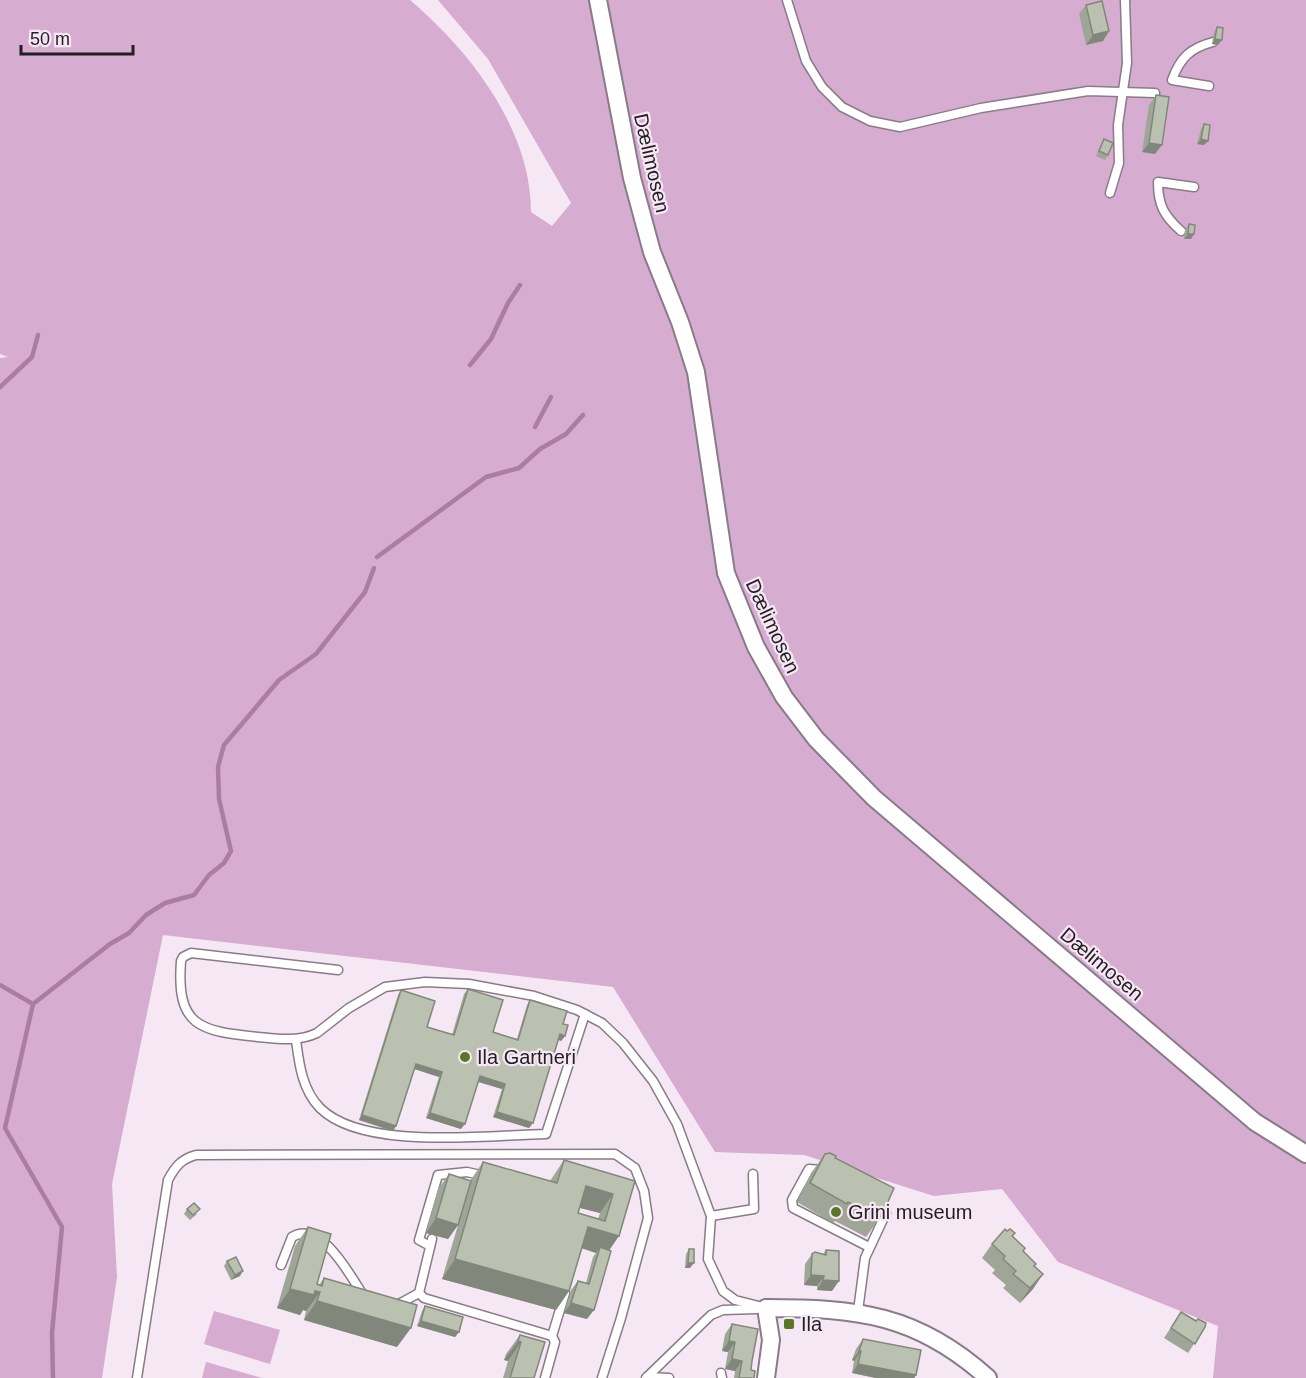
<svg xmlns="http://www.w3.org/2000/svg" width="1306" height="1378" font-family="Helvetica,sans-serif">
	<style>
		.green { fill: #d6acd1 }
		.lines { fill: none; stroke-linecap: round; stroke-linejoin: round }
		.stream { stroke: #aa7da5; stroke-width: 4.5 }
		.service-casing { stroke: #897b87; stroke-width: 11 }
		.minor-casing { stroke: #897b87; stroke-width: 20 }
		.service { stroke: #fff; stroke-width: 8 }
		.minor { stroke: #fff; stroke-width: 16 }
		.wall { fill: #a0a697; fill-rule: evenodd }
		.shaded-wall { fill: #82877b }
		.building { fill: #bac1b0; stroke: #82877b; stroke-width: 1.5; fill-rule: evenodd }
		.poi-dot { fill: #5c7528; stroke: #f6e7f4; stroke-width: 2 }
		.labels { text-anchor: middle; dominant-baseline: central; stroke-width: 4.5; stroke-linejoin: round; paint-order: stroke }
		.street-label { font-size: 20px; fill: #231e22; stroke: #f6e7f4 }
		.poi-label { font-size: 20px; fill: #231e22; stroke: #f6e7f4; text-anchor: start }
	</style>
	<rect width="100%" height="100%" fill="#f6e7f4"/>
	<g class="green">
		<path d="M0,0H410C470,51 531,129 531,212L552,226L571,203L488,59L438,0H1306V1378H1213L1218,1326L1058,1262L1002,1189L934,1196L804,1155L715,1152L613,987L163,935L112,1184L117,1277L102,1378H0V358L8,357L0,354Z"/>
		<path d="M214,1311L280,1330L270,1364L204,1344Z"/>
		<path d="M206,1362L262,1378H202Z"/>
	</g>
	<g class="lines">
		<g class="stream">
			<path d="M470,365L491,339L508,303L520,285"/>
			<path d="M0,387L32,357L38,335"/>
			<path d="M535,427L551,397"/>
			<path d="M377,557L486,477L519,468L540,449L566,434L583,415"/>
			<path d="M0,985L33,1004L5,1128L62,1227L52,1333L53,1378"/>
			<path d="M33,1004L110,944L129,933L146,915L165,903L194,895L209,875L224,863L231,851L219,799L218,767L224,745L279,680L316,654L365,592L374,568"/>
		</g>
		<defs>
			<g id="service">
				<path d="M787,0L806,61L822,87L842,107L870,121L900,127L981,108L1088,91L1155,93"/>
				<path d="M1209,86L1172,80C1180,58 1190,48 1213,42"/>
				<path d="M1110,193L1119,163L1118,125L1127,63L1125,0"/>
				<path d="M1181,231C1164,216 1158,205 1158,182L1194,187"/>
				<path d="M338,970L191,953L183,957L181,961C176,1027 200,1031 258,1037C279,1039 298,1042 317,1033L349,1008L385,987L425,982L469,984L534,996L577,1010L602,1023L623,1043L653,1081L677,1124L711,1216L708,1259L723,1291L735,1300L766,1308"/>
				<path d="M296,1040C299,1063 302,1090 320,1108C363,1151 487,1135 546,1134L585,1014"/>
				<path d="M823,1170L809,1169L792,1200L793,1208L869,1247"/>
				<path d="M711,1216L754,1209L753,1174"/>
				<path d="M432,1239L419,1293L424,1298L552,1336L555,1342L545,1378"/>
				<path d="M430,1246L419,1240L438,1175L467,1172L485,1176"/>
				<path d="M281,1265L292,1237C321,1219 351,1277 363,1295"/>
				<path d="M397,1305L419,1293"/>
				<path d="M858,1311L865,1258L886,1213L883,1200"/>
				<path d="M552,1336L565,1293"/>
				<path d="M721,1373L722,1378"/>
				<path d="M647,1377L669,1378"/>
				<path d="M137,1378L168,1180C175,1167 181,1159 196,1155L615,1154L635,1168L644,1191L648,1218L621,1318L602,1378"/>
				<path d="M646,1378L711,1315L723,1310L757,1309"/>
			</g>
			<g id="minor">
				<path d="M598,0L632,178L652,252L680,322L696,372L726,573L756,647L784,697L816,739L874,798L1255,1122L1306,1154"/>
				<path d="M766,1378L771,1340L766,1308C857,1308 917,1314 988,1378"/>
			</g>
		</defs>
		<use href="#service" class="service-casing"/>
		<use href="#minor" class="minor-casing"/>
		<use href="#service" class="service"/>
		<use href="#minor" class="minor"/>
	</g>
	<g class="wall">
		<path d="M1086,5L1109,31L1103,41L1086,45L1079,14Z"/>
		<path d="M1217,27L1218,45L1212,44L1214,32Z"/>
		<path d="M1156,95L1155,154L1142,152L1149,105Z"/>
		<path d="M1204,124L1208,141L1204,145L1197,144L1201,129Z"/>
		<path d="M1104,139L1108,155L1105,160L1096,156Z"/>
		<path d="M1189,224L1194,234L1191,239H1184L1185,229Z"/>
		<path d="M468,989L493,1032L517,1039L527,1005L530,1000L563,1024L565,1036L561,1041L558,1039L529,1128L493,1117L502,1089L478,1082L461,1129L426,1118L439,1077L414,1069L393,1131L359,1120L398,995L401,990L427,1027L452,1035L464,994Z"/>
		<path d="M825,1154L835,1158L889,1205L866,1237L835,1221L833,1223L797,1202L811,1173Z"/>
		<path d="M564,1160L635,1181L609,1250L587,1319L564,1313L571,1290L578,1281L586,1283L593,1257L596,1253L582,1248L569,1291L556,1310L442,1279L458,1225L448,1239L426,1233L438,1189L449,1174L470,1181L483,1162L550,1181ZM580,1208L600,1213L598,1219L578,1213Z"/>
		<path d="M187,1209L197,1214L190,1220L184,1214Z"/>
		<path d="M308,1227L317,1284L319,1285L324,1278L397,1347L304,1320L306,1311L303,1310L300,1315L277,1308L295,1246Z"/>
		<path d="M1013,1236L1034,1266L1033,1289L1020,1303L1003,1288L1006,1285L992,1273L995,1270L982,1258L992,1244Z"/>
		<path d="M689,1249L690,1268H685L686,1254Z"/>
		<path d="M826,1250L832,1291L817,1290V1286L804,1285L805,1264L812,1254H823Z"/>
		<path d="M227,1261L240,1276L231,1280L224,1266Z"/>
		<path d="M425,1306L459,1332L455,1337L417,1326L422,1311Z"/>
		<path d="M1181,1312L1205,1327L1188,1353L1164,1338Z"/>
		<path d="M732,1324L752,1361L751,1370L754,1378H734L735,1371L725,1369L728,1352L722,1351L725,1334Z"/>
		<path d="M520,1335L534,1378H503L508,1361L504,1360L506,1354Z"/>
		<path d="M863,1339L916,1375L914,1378H876L852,1373L854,1361L852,1360L856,1349Z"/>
	</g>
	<g class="shaded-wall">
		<path d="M1109,31L1103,41L1086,45L1093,35Z"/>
		<path d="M1215,39L1222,40L1218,45L1212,44Z"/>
		<path d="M1201,139L1208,141L1204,145L1197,144Z"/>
		<path d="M1149,143L1162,145L1155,154L1142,152Z"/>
		<path d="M1188,234H1194L1191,239H1184Z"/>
		<path d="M560,1034L565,1036L561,1041L556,1039Z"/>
		<path d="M416,1064L442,1072L439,1077L412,1068Z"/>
		<path d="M480,1076L505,1084L502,1089L476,1081Z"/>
		<path d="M497,1112L533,1123L529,1128L493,1117Z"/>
		<path d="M430,1113L465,1124L461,1129L426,1118Z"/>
		<path d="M362,1115L396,1126L393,1131L359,1120Z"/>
		<path d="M586,1186L613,1194L600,1213L573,1206Z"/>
		<path d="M436,1218L458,1225L448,1239L426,1233Z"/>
		<path d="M588,1227L619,1236L606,1255L600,1247L596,1253L575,1246Z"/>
		<path d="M455,1259L569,1291L556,1310L442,1279Z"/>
		<path d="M688,1263H694L690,1268H685Z"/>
		<path d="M243,1271L240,1276L231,1280L235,1275Z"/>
		<path d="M1043,1274L1033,1289L1020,1303L1030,1288Z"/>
		<path d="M811,1275L824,1276L817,1286L804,1285Z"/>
		<path d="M823,1280L839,1281L832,1291L817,1290Z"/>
		<path d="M290,1289L315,1291L320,1292L306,1311L303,1310L300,1315L277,1308Z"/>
		<path d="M317,1301L411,1328L397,1347L304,1320Z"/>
		<path d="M571,1303L594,1310L587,1319L564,1313Z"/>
		<path d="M421,1321L459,1332L455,1337L417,1326Z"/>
		<path d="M518,1341L521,1342L508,1361L504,1360Z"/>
		<path d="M729,1341L735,1342L728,1352L722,1351Z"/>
		<path d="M859,1351H861L854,1361L852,1360Z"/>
		<path d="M732,1359L742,1361L735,1371L725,1369Z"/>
		<path d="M858,1364L916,1375L914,1378H876L852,1373Z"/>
	</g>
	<g class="building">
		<path d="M1102,1L1109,31L1093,35L1086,5Z"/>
		<path d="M1217,27L1223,28L1222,40L1215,39Z"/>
		<path d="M1156,95L1169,97L1162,145L1149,143Z"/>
		<path d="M1204,124L1210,125L1208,141L1201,139Z"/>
		<path d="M1104,139L1113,143L1108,155L1099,151Z"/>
		<path d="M1189,224L1195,225L1194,234H1188Z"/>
		<path d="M468,989L503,1000L493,1032L518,1040L530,1000L567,1011L563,1024L568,1025L565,1036L560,1034L533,1123L497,1112L505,1084L480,1076L465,1124L430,1113L442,1072L416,1064L396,1126L362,1115L401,990L435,1001L427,1027L454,1035Z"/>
		<path d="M830,1153L836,1156L835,1158L894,1188L887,1204L889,1205L880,1217L848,1202L847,1204L810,1183L825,1154Z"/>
		<path d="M564,1160L635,1181L619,1236L588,1227L569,1291L455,1259L483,1162L557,1183ZM586,1186L613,1194L605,1221L578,1213Z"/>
		<path d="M449,1174L471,1181L458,1225L436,1218Z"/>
		<path d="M194,1203L200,1209L193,1215L187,1209Z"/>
		<path d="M308,1227L331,1234L317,1284L322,1286L324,1278L417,1305L411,1328L317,1301L320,1292L315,1291L314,1295L290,1289Z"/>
		<path d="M1005,1229L1007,1231L1010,1229L1015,1233L1012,1236L1025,1248L1023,1251L1036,1264L1034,1266L1043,1274L1030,1288L1013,1274L1016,1271L1003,1259L1005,1256L992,1244Z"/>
		<path d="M600,1247L611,1251L594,1310L571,1303L578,1281L589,1284Z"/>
		<path d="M689,1249H694V1263H688Z"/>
		<path d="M826,1250L839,1251V1281L823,1280L824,1276L811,1275L812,1254L815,1252L826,1255Z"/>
		<path d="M236,1257L243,1271L235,1275L227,1261Z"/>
		<path d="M425,1306L463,1317L459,1332L421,1321Z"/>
		<path d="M1181,1312L1196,1321L1198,1319L1206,1323L1205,1327L1195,1344L1171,1328Z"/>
		<path d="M732,1324L758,1329L752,1361L751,1370L755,1371L754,1378H739L742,1361L732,1359L735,1342L729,1341Z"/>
		<path d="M520,1335L545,1342L534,1378H510L521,1342L518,1341Z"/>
		<path d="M863,1339L921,1350L916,1375L858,1364L861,1351H859Z"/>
	</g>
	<g class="poi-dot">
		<circle cx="465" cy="1057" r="6"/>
		<circle cx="836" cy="1212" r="6"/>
		<rect x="783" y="1318" width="12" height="12" rx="3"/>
	</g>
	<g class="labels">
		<g class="street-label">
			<text transform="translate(652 163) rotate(77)">Dælimosen</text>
			<text transform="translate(773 626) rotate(65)">Dælimosen</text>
			<text transform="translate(1102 964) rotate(40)">Dælimosen</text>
		</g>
		<g class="poi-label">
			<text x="477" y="1057">Ila Gartneri</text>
			<text x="848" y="1212">Grini museum</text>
			<text x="801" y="1324">Ila</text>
		</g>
	</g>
	<path d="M21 45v9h112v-9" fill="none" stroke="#231e22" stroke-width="3"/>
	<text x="30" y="45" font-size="18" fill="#231e22" stroke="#f6e7f4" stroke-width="4.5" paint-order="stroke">50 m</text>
</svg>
